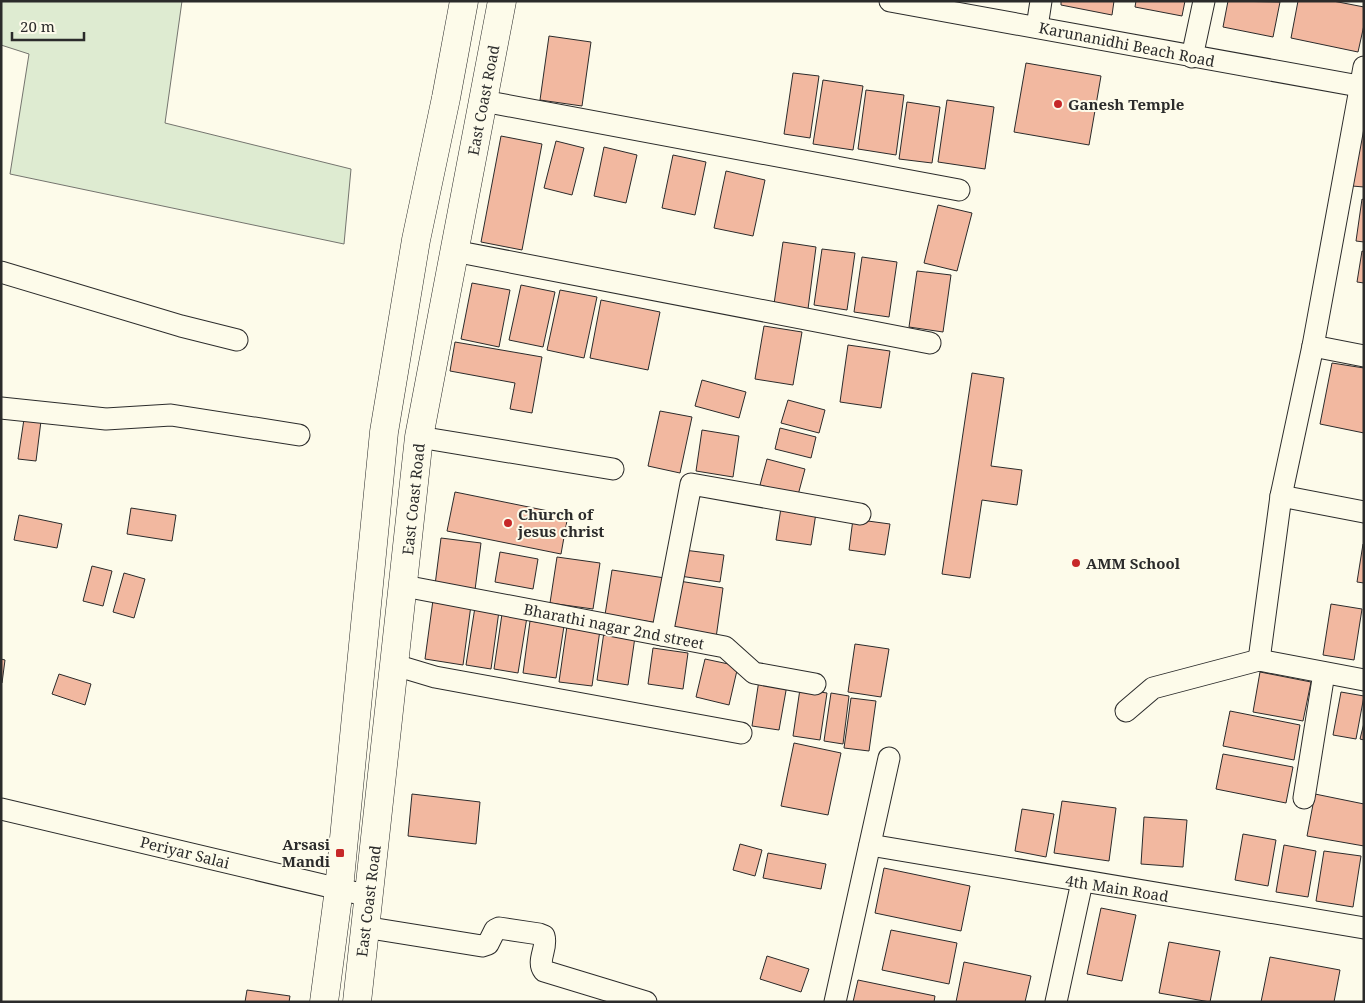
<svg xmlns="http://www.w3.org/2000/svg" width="1365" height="1003" font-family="'Noto Serif',serif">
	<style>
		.green { fill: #deebd1; stroke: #74746e }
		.building { fill: #f2b8a0; stroke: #2b2b2b }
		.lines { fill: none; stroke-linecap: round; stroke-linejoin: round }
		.street-casing { stroke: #2b2b2b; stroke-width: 23 }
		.primary-casing { stroke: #2b2b2b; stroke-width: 29 }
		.street { stroke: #fdfbea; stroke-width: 21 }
		.primary { stroke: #fdfbea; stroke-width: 28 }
		.poi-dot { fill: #c62828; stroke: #fdfbea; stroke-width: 2 }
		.labels { text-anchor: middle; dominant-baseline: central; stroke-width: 4; stroke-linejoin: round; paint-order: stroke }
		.street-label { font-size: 15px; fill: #2b2b2b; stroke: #fdfbea }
		.poi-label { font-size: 15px; font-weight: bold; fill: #2b2b2b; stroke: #fdfbea; text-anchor: start }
	</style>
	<rect width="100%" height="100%" fill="#fdfbea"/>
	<path class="green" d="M1,1H182L165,123L351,169L344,244L10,174L29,54L1,45Z"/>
	<g class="building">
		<path d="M1061,1H1114L1112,15L1061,5Z"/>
		<path d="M1136,1H1185L1182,16L1135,7Z"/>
		<path d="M1228,1L1280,2L1273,37L1223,27Z"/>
		<path d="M1298,1H1333L1364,7V25L1358,52L1291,38Z"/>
		<path d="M549,36L591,42L582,106L540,100Z"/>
		<path d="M1026,63L1101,76L1089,145L1014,132Z"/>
		<path d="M793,73L819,76L810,138L784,134Z"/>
		<path d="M823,80L863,86L853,150L813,144Z"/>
		<path d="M866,90L904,95L896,155L858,149Z"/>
		<path d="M947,100L994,107L985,169L938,162Z"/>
		<path d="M907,102L940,107L932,163L899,159Z"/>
		<path d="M1364,120V187L1352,186Z"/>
		<path d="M501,136L542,144L522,250L481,242Z"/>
		<path d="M556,141L584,148L572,195L544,188Z"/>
		<path d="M604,147L637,155L626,203L594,196Z"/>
		<path d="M673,155L706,162L695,215L662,208Z"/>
		<path d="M726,171L765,180L753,236L714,228Z"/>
		<path d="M1362,199L1364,200V242L1356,241Z"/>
		<path d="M938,205L972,213L957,271L924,263Z"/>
		<path d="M783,242L816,247L808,309L774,304Z"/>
		<path d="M822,249L855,253L847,310L814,305Z"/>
		<path d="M1362,251L1364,252V283L1357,282Z"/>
		<path d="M862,257L897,262L889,317L854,312Z"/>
		<path d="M917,271L951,275L943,332L909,327Z"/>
		<path d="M472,283L510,290L499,347L461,339Z"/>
		<path d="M521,285L555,292L543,347L509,340Z"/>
		<path d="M560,290L597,297L584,358L547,350Z"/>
		<path d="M601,300L660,312L648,370L590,358Z"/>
		<path d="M764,326L802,332L793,385L755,379Z"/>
		<path d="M455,342L542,357L532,413L510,409L515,383L450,371Z"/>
		<path d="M848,345L890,351L881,408L840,402Z"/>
		<path d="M1332,363L1364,368V433L1320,424Z"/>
		<path d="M972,373L1004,378L991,466L1022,470L1017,505L982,500L970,578L942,574Z"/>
		<path d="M702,380L746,392L739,418L695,406Z"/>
		<path d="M788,400L825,410L819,433L781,423Z"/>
		<path d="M660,411L692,417L680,473L648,466Z"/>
		<path d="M24,419L41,421L36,461L18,459Z"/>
		<path d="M780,428L816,437L811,458L775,449Z"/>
		<path d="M702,430L739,436L733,477L696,471Z"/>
		<path d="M767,459L805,469L798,495L760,485Z"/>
		<path d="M455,492L568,515L561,554L447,531Z"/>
		<path d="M131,508L176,515L172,541L127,534Z"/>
		<path d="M781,508L816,513L811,545L776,540Z"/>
		<path d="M19,515L62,524L57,548L14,540Z"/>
		<path d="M853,519L890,524L885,555L849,550Z"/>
		<path d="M441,538L481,543L475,590L435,585Z"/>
		<path d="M1363,544L1364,545V583L1357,582Z"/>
		<path d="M684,550L724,555L720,582L680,576Z"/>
		<path d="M500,552L538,559L533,589L495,582Z"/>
		<path d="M557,557L600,563L593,609L550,603Z"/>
		<path d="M92,566L112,571L103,606L83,601Z"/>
		<path d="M612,570L665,578L658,623L605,615Z"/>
		<path d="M124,573L145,579L134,618L113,612Z"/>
		<path d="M679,581L723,588L716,638L671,631Z"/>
		<path d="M433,600L471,605L463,665L425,659Z"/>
		<path d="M1331,604L1362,609L1354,660L1323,655Z"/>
		<path d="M475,607L499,611L491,669L466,665Z"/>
		<path d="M502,614L527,617L518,673L494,669Z"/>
		<path d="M530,621L564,626L556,678L523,673Z"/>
		<path d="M567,626L600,630L592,686L559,682Z"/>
		<path d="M604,632L635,637L628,685L597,680Z"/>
		<path d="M855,644L889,649L881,697L848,692Z"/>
		<path d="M653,648L688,653L683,689L648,684Z"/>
		<path d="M1,659L5,660L2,683H1Z"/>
		<path d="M705,659L738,666L729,705L696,697Z"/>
		<path d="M1260,672L1311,682L1303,721L1253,712Z"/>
		<path d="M59,674L91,684L85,705L52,694Z"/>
		<path d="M759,680L787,685L779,730L752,726Z"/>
		<path d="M800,689L827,693L820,740L793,736Z"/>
		<path d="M1341,692L1364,696L1356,739L1333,735Z"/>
		<path d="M831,693L849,696L843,744L824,741Z"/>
		<path d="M851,698L876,701L869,751L844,748Z"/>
		<path d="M1230,711L1300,725L1294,760L1223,746Z"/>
		<path d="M1364,723V740L1360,739Z"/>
		<path d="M794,743L841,753L828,815L781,806Z"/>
		<path d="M1223,754L1293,767L1286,803L1216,789Z"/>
		<path d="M412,794L480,802L476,844L408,836Z"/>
		<path d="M1315,794L1364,804V846L1307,836Z"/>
		<path d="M1062,801L1116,808L1109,861L1054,853Z"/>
		<path d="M1022,809L1054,814L1046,857L1015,851Z"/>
		<path d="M1144,817L1187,820L1183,867L1141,864Z"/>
		<path d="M1243,834L1276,840L1268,886L1235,880Z"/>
		<path d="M740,844L762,850L755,876L733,870Z"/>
		<path d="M1284,845L1316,851L1308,897L1276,892Z"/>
		<path d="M1324,851L1361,856L1353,907L1316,901Z"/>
		<path d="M768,853L826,864L821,889L763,878Z"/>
		<path d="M884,868L970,886L961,931L875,913Z"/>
		<path d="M1101,908L1136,915L1122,981L1087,974Z"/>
		<path d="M891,930L957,943L949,984L882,970Z"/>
		<path d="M1169,942L1220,951L1210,1002L1159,993Z"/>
		<path d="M767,956L809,969L801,992L760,979Z"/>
		<path d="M1270,957L1340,970L1334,1002H1261Z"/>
		<path d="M964,962L1031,976L1025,1002H956Z"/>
		<path d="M858,980L935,996L934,1002H853Z"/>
		<path d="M247,990L290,996L289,1002H245Z"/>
	</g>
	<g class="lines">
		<defs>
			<g id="street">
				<path d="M890,1L1364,87"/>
				<path d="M1037,27L1041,1"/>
				<path d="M1192,57L1204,1"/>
				<path d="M483,101L959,190"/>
				<path d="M454,251L930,343"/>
				<path d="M1,272L181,326L237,340"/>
				<path d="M1313,346L1364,356"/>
				<path d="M1,408L106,419L171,415L299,435"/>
				<path d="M419,437L613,469"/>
				<path d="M1281,496L1364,512"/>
				<path d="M404,586L725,647L754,673L815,684"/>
				<path d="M662,635L691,484L860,514"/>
				<path d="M1259,660L1281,496L1313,346L1364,67"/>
				<path d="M395,665L435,677L741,733"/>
				<path d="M1126,711L1153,688L1259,660L1364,680"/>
				<path d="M1304,798L1324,673"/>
				<path d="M1,809L369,896"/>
				<path d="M870,845L1364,928"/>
				<path d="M364,927L482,946L488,944L495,930L499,928L539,934L544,936C548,948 536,961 544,971L646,1002"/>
				<path d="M835,1002L889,758"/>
				<path d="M1056,1002L1082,882"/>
			</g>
			<g id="primary">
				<path d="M324,1002L339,889L384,432L416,240L446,98L464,1"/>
				<path d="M357,1002L419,437L502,1"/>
			</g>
		</defs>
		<use href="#street" class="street-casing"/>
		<use href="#primary" class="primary-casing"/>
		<use href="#street" class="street"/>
		<use href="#primary" class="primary"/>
	</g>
	<g class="poi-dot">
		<circle cx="1058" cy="104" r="5"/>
		<circle cx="508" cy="523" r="5"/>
		<circle cx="1076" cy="563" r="5"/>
		<rect x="335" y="848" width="10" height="10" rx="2.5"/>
	</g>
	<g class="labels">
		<g class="street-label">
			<text transform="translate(1127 44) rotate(11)">Karunanidhi Beach Road</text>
			<text transform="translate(483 100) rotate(-79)">East Coast Road</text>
			<text transform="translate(413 499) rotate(-84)">East Coast Road</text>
			<text transform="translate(614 626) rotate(11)">Bharathi nagar 2nd street</text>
			<text transform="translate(185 852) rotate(14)">Periyar Salai</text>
			<text transform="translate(1117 888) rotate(9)">4th Main Road</text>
			<text transform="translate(368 901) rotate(-83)">East Coast Road</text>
		</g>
		<g class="poi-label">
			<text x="1068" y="104">Ganesh Temple</text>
			<text x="518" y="514">Church of<tspan x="518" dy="17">jesus christ</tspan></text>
			<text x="1086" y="563">AMM School</text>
			<text x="330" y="844" text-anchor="end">Arsasi<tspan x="330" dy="17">Mandi</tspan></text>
		</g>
	</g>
	<rect width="1365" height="1003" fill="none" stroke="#2b2b2b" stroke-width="5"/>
	<path d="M12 32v8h72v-8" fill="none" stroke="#2b2b2b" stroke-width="2.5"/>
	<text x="20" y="32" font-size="15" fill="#2b2b2b" stroke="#fdfbea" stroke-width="4" paint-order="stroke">20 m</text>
</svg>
